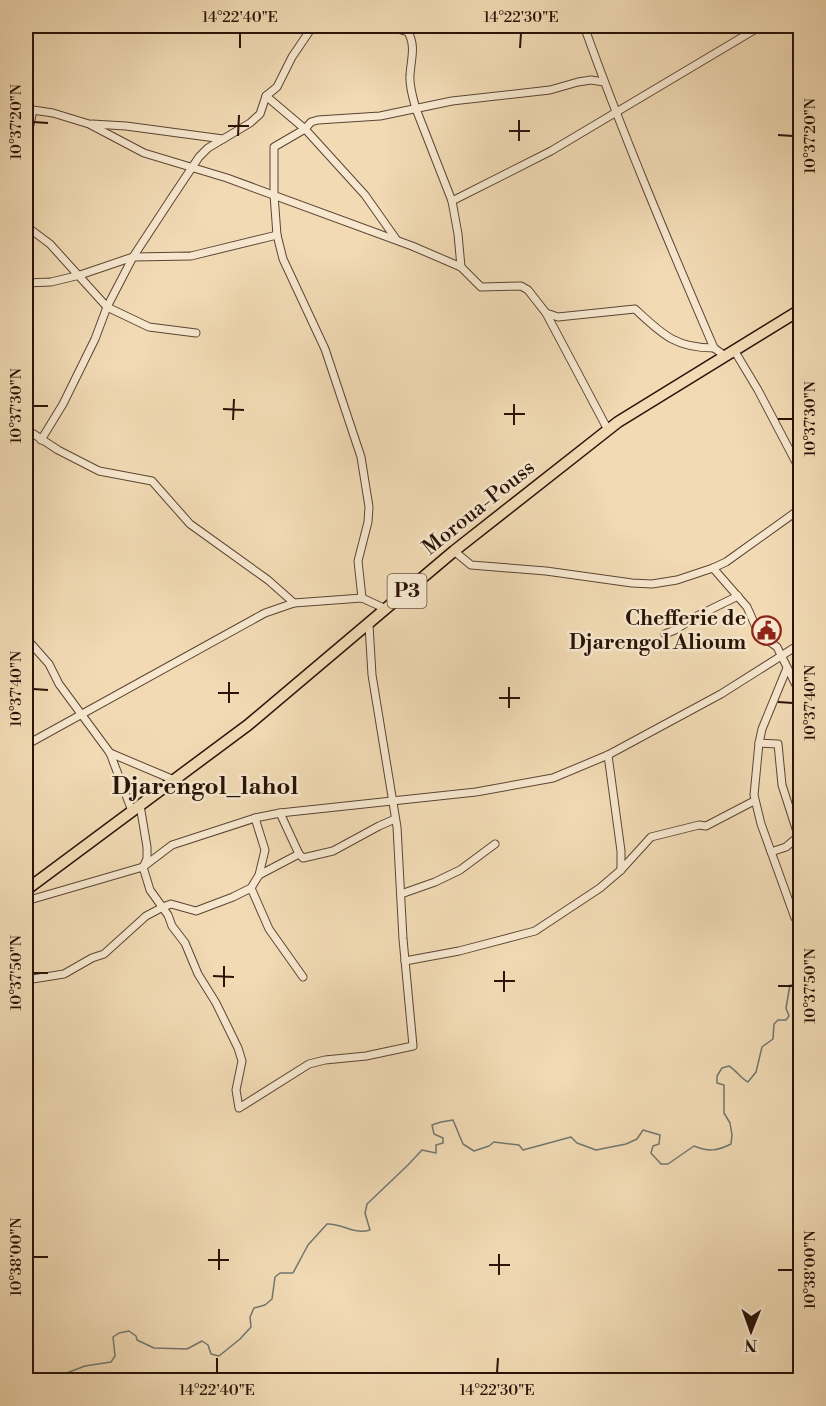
<svg xmlns="http://www.w3.org/2000/svg" width="826" height="1406" font-family="'Libre Bodoni',serif">
	<style>
		.lines { fill: none; stroke-linecap: round; stroke-linejoin: round }
		.stream { stroke: #6f7770; stroke-width: 1.5 }
		.street-casing { stroke: #5c4533; stroke-width: 9 }
		.primary-casing { stroke: #2a1308; stroke-width: 13 }
		.street { stroke: #f6e7ce; stroke-width: 7 }
		.primary { stroke: #f1dab4; stroke-width: 10 }
		.ticks { fill: none; stroke: #2a1308; stroke-width: 2 }
		.labels { text-anchor: middle; dominant-baseline: central; stroke-width: 5; stroke-linejoin: round; paint-order: stroke }
		.shield { fill: #f6e7ce; stroke: #675343; stroke-width: 1.5 }
		.shield-label { font-size: 20px; font-weight: bold; fill: #2a1308 }
		.street-label { font-size: 21px; fill: #2a1308; stroke: #f6e7ce }
		.poi-label { font-size: 21px; font-weight: bold; fill: #2a1308; stroke: #f6e7ce; text-anchor: end }
		.quarter-label { font-size: 24px; font-weight: bold; fill: #2a1308; stroke: #f6e7ce }
		.neatline { fill: none; stroke: #2a1308; stroke-width: 2 }
		.ticks-label { font-size: 15px; text-anchor: middle; fill: #2a1308 }
	</style>
	<rect width="100%" height="100%" fill="#f1dab4"/>
	<filter id="stains"><feTurbulence type="fractalNoise" baseFrequency=".00333" numOctaves="4"/><feColorMatrix values="0 0 0 0 .2 0 0 0 0 .09 0 0 0 0 .02 0 0 0 .5 -.17"/></filter>
	<radialGradient id="worn" r=".72"><stop offset=".6" stop-color="#630" stop-opacity="0"/><stop offset="1" stop-color="#630" stop-opacity=".3"/></radialGradient>
	<g class="lines">
		<path class="stream" d="M54,1380L56,1377L85,1366L111,1362L115,1356L113,1337L119,1333L129,1331L136,1336L137,1340L154,1348L187,1349L202,1341L208,1345L211,1354L219,1356L240,1339L251,1327L250,1317L254,1308L265,1305L272,1299L275,1277L280,1273H293L308,1245L327,1224C342,1223 353,1235 370,1230L365,1213L367,1204L408,1165L422,1150L436,1153V1145L443,1143V1138L434,1134L432,1125L441,1122L453,1120L463,1144L474,1151L489,1146L494,1142L519,1145L523,1150L571,1137L577,1143L596,1150L626,1144L637,1139L643,1130L660,1135L659,1144L653,1146L651,1153L661,1164H668L694,1146C709,1152 717,1151 731,1144L732,1135L730,1123L724,1113V1085L717,1083V1076L722,1068L729,1066C737,1071 740,1078 748,1082L756,1072L762,1047L773,1039L774,1024L778,1020H786L789,1016L786,1008L790,985H800"/>
		<defs>
			<g id="street">
				<path d="M387,26L408,32C416,46 411,59 410,75C409,86 413,98 416,109L452,201L458,234L461,267"/>
				<path d="M584,26C623,135 668,241 714,348L725,356"/>
				<path d="M266,96L305,129L311,122L318,120L380,116L452,101L550,90L578,82L591,80L604,82"/>
				<path d="M26,109L53,113L89,124L144,153L227,178L412,246L461,267L481,287L521,286L528,290L546,313L558,317L635,309C662,334 675,348 714,348"/>
				<path d="M92,124L126,126L223,139"/>
				<path d="M26,144L33,110"/>
				<path d="M452,201L551,151L761,26"/>
				<path d="M26,226L50,244L107,307L149,327L196,333"/>
				<path d="M26,283L51,282L80,275L133,257L191,256L277,235"/>
				<path d="M546,313L608,430"/>
				<path d="M734,350L758,390L800,470"/>
				<path d="M26,429L58,450L99,471L152,481L190,524L268,580L294,603"/>
				<path d="M41,440L63,404L95,339L107,307L133,257L171,199L199,157L208,148L250,123L260,114L266,96L277,87L292,57L313,26"/>
				<path d="M454,551L471,565L546,571L632,583L652,584L677,580L713,568L726,562L800,509"/>
				<path d="M713,568L747,607L759,634L777,647L800,693"/>
				<path d="M362,598L358,561L368,522L369,507L361,457L325,349L283,259L277,235L274,195V147L305,129L365,195L396,239"/>
				<path d="M665,634L675,630L697,616L738,596"/>
				<path d="M26,638L49,664L59,684L110,753L132,811"/>
				<path d="M787,668L762,729L759,743L754,795L761,824L795,918"/>
				<path d="M759,743L778,744L782,785L800,841"/>
				<path d="M26,745L265,613L294,603L362,598L386,609"/>
				<path d="M110,753L174,780"/>
				<path d="M608,755L621,851V870"/>
				<path d="M140,805L147,847V859L143,867L150,890L168,915L172,926L185,943L198,974L216,1003L238,1048L242,1061L236,1090L239,1108L309,1064L325,1060L366,1056L413,1046L403,939L397,827L372,675L369,625"/>
				<path d="M280,813L299,854L303,858L333,851L379,826L395,819"/>
				<path d="M255,818L265,850L259,875"/>
				<path d="M771,852L786,847L800,835"/>
				<path d="M251,888L269,929L303,977"/>
				<path d="M401,894L435,882L460,870L495,844"/>
				<path d="M26,901L143,867L172,845L255,818L280,813L476,792L553,778L608,755L721,694L800,644"/>
				<path d="M405,961L459,951L535,931L600,888L621,870L651,837L699,825L706,826L754,801"/>
				<path d="M26,980L64,974L92,958L104,954L146,916L163,907L171,904L196,911L233,897L251,888L259,875L299,854"/>
			</g>
			<path id="primary" d="M26,890L248,725L454,551L618,422L800,310"/>
		</defs>
		<use href="#street" class="street-casing"/>
		<use href="#primary" class="primary-casing"/>
		<use href="#street" class="street"/>
		<use href="#primary" class="primary"/>
	</g>
	<path class="ticks" d="M240,48V33M520,48L521,33M33,122L48,123M228,126H249M509,131H530M778,135L793,136M238,136L239,115M519,141V120M33,406H48M223,409L244,410M504,414H525M778,419H793M233,420L234,399M514,425V404M33,689L48,690M218,693H239M499,698H520M778,702L793,703M229,703V682M509,708V687M33,973H48M213,976L234,977M494,981H515M778,986H793M224,987V966M504,992V971M33,1257H48M208,1260H229M489,1265H510M219,1270V1249M778,1270H793M499,1275V1254M217,1373V1358M497,1373L498,1358"/>
	<defs>
		<symbol id="civic-ring" viewBox="-11 -11 22 22"><circle r="9.5" fill="#f6e7ce" stroke="#8f2418" stroke-width="1.5"/><path d="M-.6-6.5H3V-4.5H.6V-3L4-1V1h2V6H-6V1h2V-1L-.6-3ZM-1.2 2.5V6h2.4V2.5Z" fill="#8f2418"/></symbol>
	</defs>
	<g fill-rule="evenodd">
		<use href="#civic-ring" x="750" y="614" width="33" height="33"/>
	</g>
	<g class="labels">
		<rect class="shield" x="387.5" y="574" width="39" height="34" rx="4.5"/>
		<g class="shield-label">
			<text x="407" y="591">P3</text>
		</g>
		<g class="street-label">
			<text transform="translate(479 508) rotate(-39)">Moroua-Pouss</text>
		</g>
		<g class="poi-label">
			<text x="746" y="619">Chefferie de<tspan x="746" dy="24">Djarengol Alioum</tspan></text>
		</g>
		<g class="quarter-label">
			<text x="205" y="787">Djarengol_lahol</text>
		</g>
	</g>
	<rect width="826" height="1406" fill="none" stroke="#f1dab4" stroke-width="66"/>
	<g transform="translate(751 1331) rotate(181)" stroke="#f6e7ce" stroke-width="4.5" paint-order="stroke">
	<path d="M0-4.5L10 22L0 15L-10 22Z" fill="#2a1308"/>
	<text y="-9" font-size="16" font-weight="bold" text-anchor="middle" fill="#2a1308">N</text>
	</g>
	<rect x="33" y="33" width="760" height="1340" class="neatline"/>
	<g class="ticks-label">
		<text x="240" y="22">14°22'40"E</text>
		<text x="521" y="22">14°22'30"E</text>
		<text transform="translate(16 122) rotate(-90)" y="5">10°37'20"N</text>
		<text transform="translate(810 136) rotate(-90)" y="5">10°37'20"N</text>
		<text transform="translate(16 406) rotate(-90)" y="5">10°37'30"N</text>
		<text transform="translate(810 419) rotate(-90)" y="5">10°37'30"N</text>
		<text transform="translate(16 689) rotate(-90)" y="5">10°37'40"N</text>
		<text transform="translate(810 703) rotate(-90)" y="5">10°37'40"N</text>
		<text transform="translate(16 973) rotate(-90)" y="5">10°37'50"N</text>
		<text transform="translate(810 986) rotate(-90)" y="5">10°37'50"N</text>
		<text transform="translate(16 1257) rotate(-90)" y="5">10°38'00"N</text>
		<text transform="translate(810 1270) rotate(-90)" y="5">10°38'00"N</text>
		<text x="217" y="1395">14°22'40"E</text>
		<text x="497" y="1395">14°22'30"E</text>
	</g>
	<rect width="100%" height="100%" filter="url(#stains)"/>
	<rect width="100%" height="100%" fill="url(#worn)"/>
</svg>
